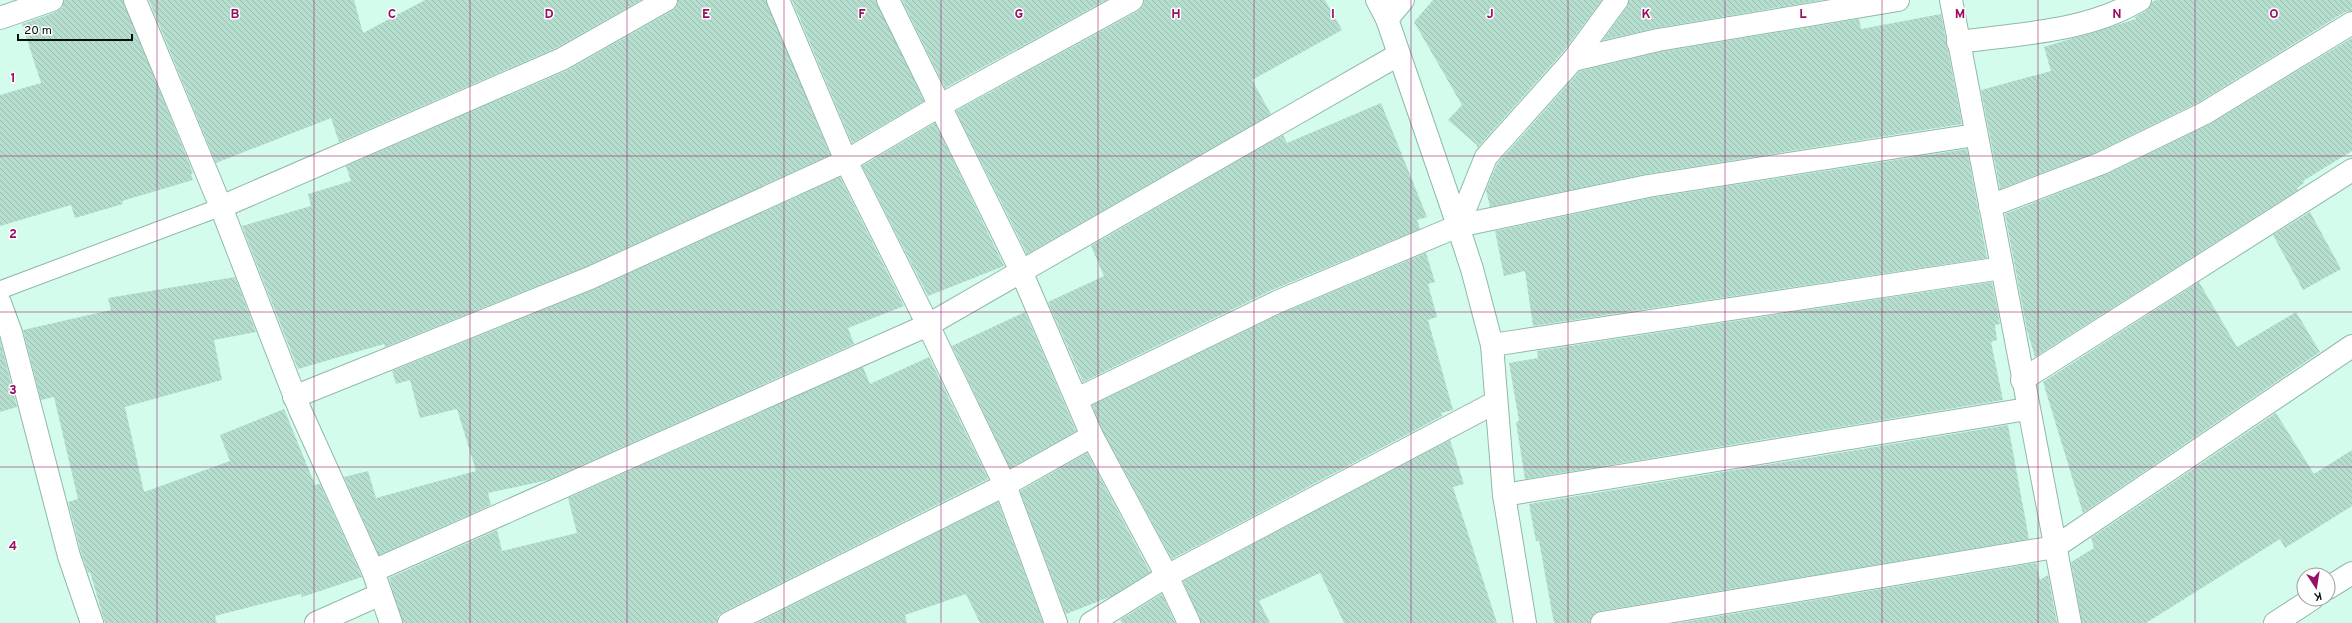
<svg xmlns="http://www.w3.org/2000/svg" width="2352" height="623" font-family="Overpass,sans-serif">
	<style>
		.building { fill: url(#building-back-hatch) }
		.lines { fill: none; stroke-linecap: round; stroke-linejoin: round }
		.lane-casing { stroke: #91b8a9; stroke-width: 19 }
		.street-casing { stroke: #91b8a9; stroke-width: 24 }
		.secondary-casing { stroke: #91b8a9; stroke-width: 24 }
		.lane { stroke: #fff; stroke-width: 17 }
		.street { stroke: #fff; stroke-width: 22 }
		.secondary { stroke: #fff; stroke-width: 22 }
		.grid { fill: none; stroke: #981064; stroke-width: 1; stroke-opacity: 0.55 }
		.grid-label { font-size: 13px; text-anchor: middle; font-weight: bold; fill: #981064; stroke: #fefefe; stroke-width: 3; stroke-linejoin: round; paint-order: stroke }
	</style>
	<defs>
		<pattern id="building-back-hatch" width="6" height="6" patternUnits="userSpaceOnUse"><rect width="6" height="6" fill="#b6decf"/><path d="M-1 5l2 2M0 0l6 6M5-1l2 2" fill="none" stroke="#9bbdb0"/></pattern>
	</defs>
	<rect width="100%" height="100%" fill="#d3fcec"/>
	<g class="building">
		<path d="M64,0H123L193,173L191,174L193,180L122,201L123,204L75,218L71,205L0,226V95L41,83L22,24L56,12L62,8Z"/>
		<path d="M149,0H354L363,33L425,0H641L556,48L339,142L331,118L216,163Z"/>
		<path d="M678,0H766L830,155L585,267L385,347L384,344L298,369L242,226L311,206L308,194L351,181L346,166L568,70L672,11L677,6Z"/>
		<path d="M792,0H876L924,101L852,143Z"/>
		<path d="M902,0H1106L945,88Z"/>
		<path d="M1144,0H1325L1342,30L1252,80L1271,114L1027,254L956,111L1138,11L1143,6Z"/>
		<path d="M1433,0H1602L1563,52L1477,148V145L1448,120L1462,105L1414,22Z"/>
		<path d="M1629,0H1822L1656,28L1603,40L1627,7Z"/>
		<path d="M2156,0H2352V11L2345,12L2199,102L2097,152L2000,189L1981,90L2051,71L2044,47L2136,19L2135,17L2146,11L2152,2Z"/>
		<path d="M1941,14L1962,124L1646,174L1490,207L1486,190L1497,164L1580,71L1660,52L1859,19L1861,29Z"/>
		<path d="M2352,38V151L2303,181L2304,183L2297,188L2298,190L2035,357L2027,330L2005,214L2107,174L2210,124Z"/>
		<path d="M1381,103L1427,217L1417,220L1420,229L1272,290L1083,382L1048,302L1104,276L1091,246L1283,135L1287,143Z"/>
		<path d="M935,123L1004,266L928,296L862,166Z"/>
		<path d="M1967,149L1987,258L1533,326L1525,271L1504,276L1495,231L1650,198Z"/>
		<path d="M840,177L904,306L848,328L854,344L548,480L488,493L491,505L379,555L344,477L368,471L376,498L476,471L457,409L420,418L410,380L396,384L392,371L595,289Z"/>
		<path d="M2310,212L2341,269L2303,290L2273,235Z"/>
		<path d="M1426,253L1435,282L1428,284L1437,317L1428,320L1453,410L1441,413L1442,416L1172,559L1103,431L1092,405L1282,313Z"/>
		<path d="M235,277L256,332L214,340L222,380L125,407L144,492L230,461L220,435L284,409L315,485L320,484L362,577L302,597L301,594L215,616L217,623H105L90,572L88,573L81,552L68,502L78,499L54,397L41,400L23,330L111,310L108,298Z"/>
		<path d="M1992,282L2000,324L1995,325L1997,340L1991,342L2003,400L1525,479L1516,422L1519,421L1509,363L1538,358L1537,351Z"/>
		<path d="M2199,282L2237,347L2296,312L2320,352L2083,513L2043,382Z"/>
		<path d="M1025,312L1076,431L1010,468L952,346Z"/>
		<path d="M0,340L17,407L0,412Z"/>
		<path d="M929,357L988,479L723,612L718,616L717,623H403L389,578L497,530L502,551L577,533L568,498L863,367L870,384Z"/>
		<path d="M2276,413L2314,474L2352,450V506L2285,548L2280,539L2146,623H2082L2071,562L2094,548L2091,538Z"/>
		<path d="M2008,425L2029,539L1600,611L1594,614L1590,623H1554L1539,541H1536L1529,504Z"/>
		<path d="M1450,440L1464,484L1453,487L1497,623H1344L1320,573L1259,601L1270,623H1201L1183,581Z"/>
		<path d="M1087,453L1150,572L1112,596L1066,614L1020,491Z"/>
		<path d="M998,502L1043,623H980L966,594L905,615L907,623H757Z"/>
		<path d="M2036,563L2040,580L2048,575L2057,623H1678Z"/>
		<path d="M1162,594L1175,623H1122L1120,620Z"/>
	</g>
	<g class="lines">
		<defs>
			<path id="lane" d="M0,290L221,207"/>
			<g id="street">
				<path d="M135,0L221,207L300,410L373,571L391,623"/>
				<path d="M778,0L846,161L928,325L1005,485L1056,623"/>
				<path d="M888,0L1021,271L1092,436L1167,576L1189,623"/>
				<path d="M1951,0L2070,623"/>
				<path d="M0,18L52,0"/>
				<path d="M1387,19L1403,0"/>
				<path d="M1958,42C2019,34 2086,32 2140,0"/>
				<path d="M1573,60L1658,40L1898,0"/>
				<path d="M1990,206L2102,163L2205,113L2352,23"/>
				<path d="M221,207L562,59L666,0"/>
				<path d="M1458,226L1486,157L1573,60L1617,0"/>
				<path d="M0,303L11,333L69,556L92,623"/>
				<path d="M1492,345L2002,268"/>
				<path d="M2022,380L2352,170"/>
				<path d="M294,397L590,278L846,161L941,105L1132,0"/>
				<path d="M1077,399L1277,302L1458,226L1648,186L1975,135"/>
				<path d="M1504,495L2027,409"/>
				<path d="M373,571L928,325L1398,55"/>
				<path d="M316,623L381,594"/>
				<path d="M729,623L1005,485L1092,436"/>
				<path d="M1091,623L1167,576L1496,402"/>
				<path d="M1602,623L2055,547L2352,346"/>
			</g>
			<g id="secondary">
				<path d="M1377,0L1387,19L1451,205L1472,269L1492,345L1504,495L1525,623"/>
				<path d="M2328,588L2352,573"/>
				<path d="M2275,623L2312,599"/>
			</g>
		</defs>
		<use href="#lane" class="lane-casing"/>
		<use href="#street" class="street-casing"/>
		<use href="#secondary" class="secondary-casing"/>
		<use href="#lane" class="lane"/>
		<use href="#street" class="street"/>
		<use href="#secondary" class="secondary"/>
	</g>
	<path class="grid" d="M157,0V623M314,0V623M470,0V623M627,0V623M784,0V623M941,0V623M1098,0V623M1254,0V623M1411,0V623M1568,0V623M1725,0V623M1882,0V623M2038,0V623M2195,0V623M0,156H2352M0,312H2352M0,467H2352"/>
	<g class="grid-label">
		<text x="235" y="18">B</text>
		<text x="392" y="18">C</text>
		<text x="549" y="18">D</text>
		<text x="706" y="18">E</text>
		<text x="862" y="18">F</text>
		<text x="1019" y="18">G</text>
		<text x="1176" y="18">H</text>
		<text x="1333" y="18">I</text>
		<text x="1490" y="18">J</text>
		<text x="1646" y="18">K</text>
		<text x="1803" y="18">L</text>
		<text x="1960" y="18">M</text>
		<text x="2117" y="18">N</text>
		<text x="2274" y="18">O</text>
		<text x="13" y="82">1</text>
		<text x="13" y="238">2</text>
		<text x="13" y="394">3</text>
		<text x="13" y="550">4</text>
	</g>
	<g transform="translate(2316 587) rotate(168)"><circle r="19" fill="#fefefe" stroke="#9a9f9d"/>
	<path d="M0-3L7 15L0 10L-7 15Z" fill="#981064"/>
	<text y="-6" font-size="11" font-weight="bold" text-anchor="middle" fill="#03100b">K</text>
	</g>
	<path d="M18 34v6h114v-6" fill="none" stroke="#03100b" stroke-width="2"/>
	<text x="24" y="34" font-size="12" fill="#03100b" stroke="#fefefe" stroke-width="3" paint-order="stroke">20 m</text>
</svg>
